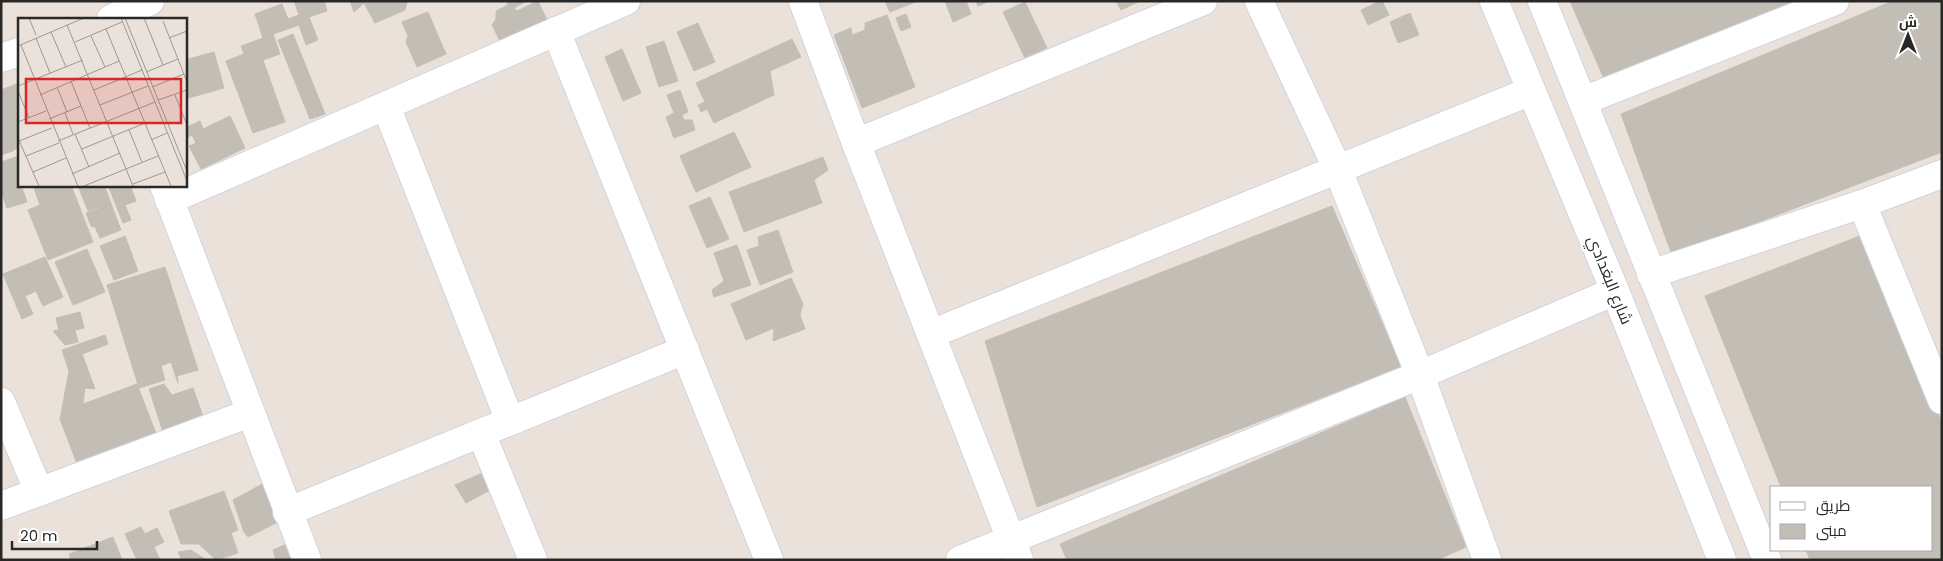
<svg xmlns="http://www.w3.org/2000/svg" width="1943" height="561" font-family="Poppins,Cairo,sans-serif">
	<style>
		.building { fill: #c2bdb5; stroke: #c5beb4 }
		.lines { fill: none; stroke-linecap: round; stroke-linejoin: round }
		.street-casing { stroke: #cfd4e1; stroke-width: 30 }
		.secondary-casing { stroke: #cfd4e1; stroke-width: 30 }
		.street { stroke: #fff; stroke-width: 28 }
		.secondary { stroke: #fff; stroke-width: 28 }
		.labels { text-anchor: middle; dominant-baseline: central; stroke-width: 4.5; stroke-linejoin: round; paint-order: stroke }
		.street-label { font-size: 16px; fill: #282828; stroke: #fff }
		.inset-road { fill: none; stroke: #9c9893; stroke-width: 1 }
		.view { fill: #d62828; fill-opacity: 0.15; stroke: #d62828; stroke-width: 2.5 }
		.inset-edge { fill: none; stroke: #282828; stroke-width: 2.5 }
	</style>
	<rect width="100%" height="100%" fill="#eae2da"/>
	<g class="building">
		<path d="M294,1H324L327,11L309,17L318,40L306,45L299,25L273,34L280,54L263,60L285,122L253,133L226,61L244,54L241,46L263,38L255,14L282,4L288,19L299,15Z"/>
		<path d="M350,1H407L405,10L375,23L364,3L354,12Z"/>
		<path d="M506,1H526L514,8L517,11L538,1L547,20L501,43L492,25L496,19V11L508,5Z"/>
		<path d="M885,1H918L890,12Z"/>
		<path d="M945,1H966L971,14L953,22Z"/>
		<path d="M976,1H990L978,6Z"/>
		<path d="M1116,1H1138V2L1121,10Z"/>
		<path d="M1380,1H1382L1389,15L1368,25L1361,10Z"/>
		<path d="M1570,1H1813L1605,81Z"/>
		<path d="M1579,1H1791L1615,70Z"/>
		<path d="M1893,1H1942V152L1672,255L1621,114Z"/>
		<path d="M1025,2L1047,48L1025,58L1003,12Z"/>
		<path d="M428,12L436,31L419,37L436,31L446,54L417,67L406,42L408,36L402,22Z"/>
		<path d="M1410,13L1419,35L1398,43L1390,22Z"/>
		<path d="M906,14L911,27L901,31L896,18Z"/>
		<path d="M887,15L915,87L862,108L834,35L851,28L852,35L865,30V23Z"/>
		<path d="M698,23L715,62L694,71L677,32Z"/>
		<path d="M293,34L325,114L310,119L278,40Z"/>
		<path d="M792,39L801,57L770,71L774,95L714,123L707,109L701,112L698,105L705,102L696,83Z"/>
		<path d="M664,41L678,81L659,87L646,47Z"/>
		<path d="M622,49L641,93L623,101L605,57Z"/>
		<path d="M214,52L224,88L185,99V60Z"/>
		<path d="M19,83V146L13,151L1,155V90Z"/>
		<path d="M680,90L688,112L682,115L684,120H692L695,130L674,138L666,117L674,113L667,95Z"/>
		<path d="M230,116L245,148L201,169L189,146L196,143L192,135L186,138L185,128L200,121L203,129Z"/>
		<path d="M734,132L751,167L696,192L680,156Z"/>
		<path d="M19,156V185H21L27,202L7,208L1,191V162Z"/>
		<path d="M823,157L828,170L814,180L822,203L744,232L729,192Z"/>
		<path d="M33,185H71L93,242L48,260L28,210L40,205Z"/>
		<path d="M81,185H104L121,230L100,238L95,227L91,226L86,213L100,208L99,207L88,211L78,186Z"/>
		<path d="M108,185H130L136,201L125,205L131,220L123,223Z"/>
		<path d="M710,197L729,239L707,248L689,206Z"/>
		<path d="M1332,206L1401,367L1037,507L985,341Z"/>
		<path d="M778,230L793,272L760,285L747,250L759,246L758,237Z"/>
		<path d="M1865,234L1942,423V560H1810L1806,550H1932V487H1781L1705,296Z"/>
		<path d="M125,236L138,271L114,280L100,246Z"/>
		<path d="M737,245L751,285L714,297L712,290L724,281L714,253Z"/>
		<path d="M87,249L105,292L73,305L55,262Z"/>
		<path d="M45,257L63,297L43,306L36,291L25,296L33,314L22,319L3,274Z"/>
		<path d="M165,267L198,370L177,376L178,383L171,362L161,366L165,380L139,388L107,285Z"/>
		<path d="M791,278L803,304L800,315L805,329L773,341L774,328L746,340L731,304Z"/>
		<path d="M80,312L84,328L75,330L78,342L65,345L53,331L59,330L56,318Z"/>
		<path d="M105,335L108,344L82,354L95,389L85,388L83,404L137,384L160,444L81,474L60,419L69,371L62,350Z"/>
		<path d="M164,384L172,395L193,388L205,422L164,435L149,389Z"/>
		<path d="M1405,397L1466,547L1437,560H1067L1060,544Z"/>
		<path d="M487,471L492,489L466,503L455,485Z"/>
		<path d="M266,482L282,520L248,537L244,532L233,500Z"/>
		<path d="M224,491L238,530L231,533L238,553L216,560L199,544H181L169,511Z"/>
		<path d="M141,527L145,534L157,528L164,542L154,547L160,560H137L125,534Z"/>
		<path d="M113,537L122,560H71L69,554Z"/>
		<path d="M289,543L295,560H276L273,550Z"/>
		<path d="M191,550L205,559L206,560H182L178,552Z"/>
	</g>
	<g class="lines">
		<defs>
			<g id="street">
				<path d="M803,1L856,143L1019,560"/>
				<path d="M1259,1L1338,170L1420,375L1487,560"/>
				<path d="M111,19L150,1"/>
				<path d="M556,31L769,560"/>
				<path d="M1,58L19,52"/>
				<path d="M1583,101L1835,1"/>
				<path d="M386,106L510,421"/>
				<path d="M856,143L1203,1"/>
				<path d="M164,185L307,560"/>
				<path d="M169,200L626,1"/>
				<path d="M1862,204L1942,400"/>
				<path d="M1651,274L1862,204L1942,174"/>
				<path d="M931,334L1531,91"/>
				<path d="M1,402L39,492"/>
				<path d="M481,433L533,560"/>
				<path d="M1,506L250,413"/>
				<path d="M287,512L685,350"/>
				<path d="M960,560L1420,375L1615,291"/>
			</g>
			<g id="secondary">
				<path d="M1494,1L1615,291L1722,560"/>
				<path d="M1542,1L1767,560"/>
			</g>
		</defs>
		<use href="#street" class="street-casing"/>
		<use href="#secondary" class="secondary-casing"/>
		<use href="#street" class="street"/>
		<use href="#secondary" class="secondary"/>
	</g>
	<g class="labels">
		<g class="street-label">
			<text transform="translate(1610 280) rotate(68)">شارع البغدادي</text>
		</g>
	</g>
	<g transform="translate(18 18)">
		<rect width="169" height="169" fill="#eae2da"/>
		<path class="inset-road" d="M11,0L18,17M103,0L169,163M107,0L169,153M126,0L145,47M145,3L169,64M49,7L115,168M88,11L153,168M33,14L48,49M73,18L87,49M18,20L32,55M151,20L169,13M57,24L104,4M3,27L60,168M0,28L66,0M128,54L160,41M53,63L72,110M0,68L65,42M39,69L49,94M134,69L166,56M76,72L124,52M0,73L11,100M22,77L101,43M157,77L169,107M140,82L169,72M82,87L130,68M47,95L55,116M31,101L63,88M0,104L28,93M111,112L124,144M57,116L71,149M0,120L21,168M133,122L149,115M1,123L34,110M40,123L137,84M64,131L127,105M8,138L41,125M15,154L48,140M54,156L102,135M115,166L147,154M66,168L140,138"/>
		<path class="view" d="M8,61H163V105H8Z"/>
		<rect width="169" height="169" class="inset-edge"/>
	</g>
	<rect width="1943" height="561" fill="none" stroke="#282828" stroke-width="5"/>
	<rect x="1770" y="486" width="162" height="65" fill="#ffffff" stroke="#a9a9a9"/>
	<rect x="1780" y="502" width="25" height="8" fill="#ffffff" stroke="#a9a9a9"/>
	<text x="1816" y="511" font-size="15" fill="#282828">طريق</text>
	<rect x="1780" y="524" width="25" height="15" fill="#c2bdb5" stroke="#a9a9a9"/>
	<text x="1816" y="536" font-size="15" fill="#282828">مبنى</text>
	<g transform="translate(1908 35)" stroke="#ffffff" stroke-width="4" paint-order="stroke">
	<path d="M0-4L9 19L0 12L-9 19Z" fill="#282828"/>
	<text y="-8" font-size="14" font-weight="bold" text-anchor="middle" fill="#282828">ش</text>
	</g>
	<path d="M12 541v8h85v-8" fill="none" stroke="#282828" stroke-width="2.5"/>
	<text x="20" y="541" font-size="15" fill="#282828" stroke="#ffffff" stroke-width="4" paint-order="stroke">20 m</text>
</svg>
